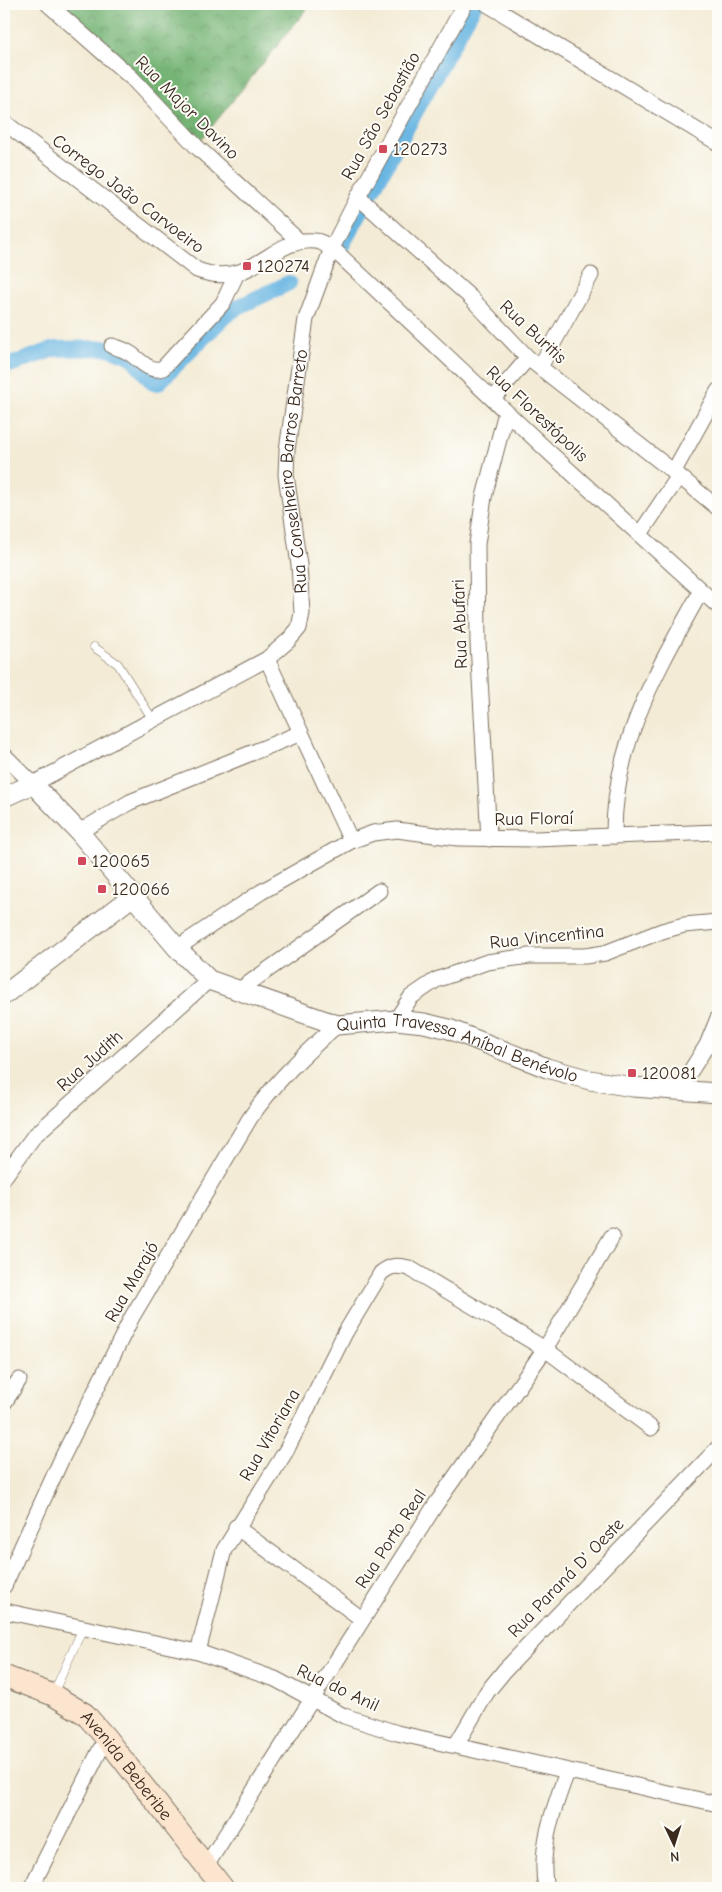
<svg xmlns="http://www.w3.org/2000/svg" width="722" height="1892" font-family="'Comic Neue',sans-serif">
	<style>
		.forest { fill: url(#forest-crowns); stroke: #586f4a }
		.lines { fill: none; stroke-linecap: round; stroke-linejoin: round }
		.canal { stroke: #68b5e2; stroke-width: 16 }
		.service-casing { stroke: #7b6e5e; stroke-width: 9 }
		.minor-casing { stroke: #7b6e5e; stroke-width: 17 }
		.tertiary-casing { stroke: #7b6e5e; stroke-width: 21 }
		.secondary-casing { stroke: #7b6e5e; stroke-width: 23 }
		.service { stroke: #fff; stroke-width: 8 }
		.minor { stroke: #fff; stroke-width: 15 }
		.tertiary { stroke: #fff; stroke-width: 19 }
		.secondary { stroke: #fce5cf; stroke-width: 21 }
		.poi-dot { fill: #d1495b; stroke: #fdfcf7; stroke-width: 2 }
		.labels { text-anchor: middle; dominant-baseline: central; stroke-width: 4; stroke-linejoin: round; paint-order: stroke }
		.street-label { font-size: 18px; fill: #3b2a1e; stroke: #fdfcf7 }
		.poi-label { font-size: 18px; fill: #3b2a1e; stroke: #fdfcf7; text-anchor: start }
	</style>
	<defs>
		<pattern id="forest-crowns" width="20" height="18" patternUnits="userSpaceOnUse" patternTransform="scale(1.25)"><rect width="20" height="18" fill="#75b475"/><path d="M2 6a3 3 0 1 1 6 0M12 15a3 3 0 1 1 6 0" fill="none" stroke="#61935f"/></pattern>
	</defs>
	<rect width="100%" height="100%" fill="#fdfcf7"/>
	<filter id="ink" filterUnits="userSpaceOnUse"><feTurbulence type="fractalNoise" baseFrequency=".02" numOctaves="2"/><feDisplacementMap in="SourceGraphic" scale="10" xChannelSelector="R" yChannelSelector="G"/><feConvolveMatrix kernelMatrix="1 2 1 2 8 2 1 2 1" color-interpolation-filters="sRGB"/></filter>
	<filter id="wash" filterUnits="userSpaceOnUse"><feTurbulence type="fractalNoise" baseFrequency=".0096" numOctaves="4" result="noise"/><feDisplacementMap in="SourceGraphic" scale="20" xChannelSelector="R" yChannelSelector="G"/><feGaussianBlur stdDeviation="1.12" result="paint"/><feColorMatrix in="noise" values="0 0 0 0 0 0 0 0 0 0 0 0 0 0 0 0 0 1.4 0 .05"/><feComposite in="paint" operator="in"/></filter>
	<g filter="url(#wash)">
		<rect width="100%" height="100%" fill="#f3ebd5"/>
		<path class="forest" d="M48,4H311L196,146Z"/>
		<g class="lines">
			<g class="canal">
				<path d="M340,249L475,4"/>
				<path d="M4,367L54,349L109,348L132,357L153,383H158L224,317L238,307L289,283"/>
			</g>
		</g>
	</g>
	<g filter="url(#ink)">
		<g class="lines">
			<defs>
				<g id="service">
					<path d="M94,647L118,664L153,720"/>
					<path d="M53,1694L83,1628"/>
				</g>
				<g id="minor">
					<path d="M48,4L132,78L196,146L299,241"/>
					<path d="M487,4L718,143"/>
					<path d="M4,122L197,270C253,291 271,236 315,241C321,241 327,246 332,248L551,454L718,606"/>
					<path d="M358,197L470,297L528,358L679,476"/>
					<path d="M112,346C119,348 125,350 131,354C141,361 150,373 163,368L223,303L237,273"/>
					<path d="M540,367L591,275"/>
					<path d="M493,399L528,358"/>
					<path d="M674,471L718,391"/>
					<path d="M640,534L679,476L718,508"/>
					<path d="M267,659L351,841"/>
					<path id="s1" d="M4,755L33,784L267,659L289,640L299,628L302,613L299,565L286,475L287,450L306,319L332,248L358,197L465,4"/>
					<path d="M79,832L130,802L301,733"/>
					<path d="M614,836C613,743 658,669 701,591"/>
					<path d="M489,839L478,643L477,544L484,497L506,412"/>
					<path d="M177,948L261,892L351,841L373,833L397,830L458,838L535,839L718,832"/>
					<path d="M238,991L379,891"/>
					<path d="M396,1020L411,997L436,980L487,962L529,956H585L605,953L662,931L684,925L718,922"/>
					<path d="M678,1091L707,1045L718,1018"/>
					<path d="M4,1177L34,1136L209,980"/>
					<path d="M4,1403L19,1380"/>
					<path d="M236,1527L362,1619"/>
					<path d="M4,1586L62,1458L132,1317L250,1118C275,1082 304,1054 337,1025"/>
					<path d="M4,1611L198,1652L275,1679L344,1716L397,1733L718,1804"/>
					<path d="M198,1652L224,1550L286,1451L345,1333L381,1273C391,1265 397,1265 409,1268L545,1349L651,1428"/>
					<path d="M456,1745L487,1692L505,1670L718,1448"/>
					<path d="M206,1866L436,1504L545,1349L612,1236"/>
					<path d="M31,1888L106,1738"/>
					<path d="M546,1888C538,1850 554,1807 567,1772"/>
				</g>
				<g id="tertiary">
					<path id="s2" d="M4,797L33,784L79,832L177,948L209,980L337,1025L396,1020L424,1023L449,1029L547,1068L590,1080L633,1087L718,1093"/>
					<path d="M4,995L133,896"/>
				</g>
				<g id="secondary">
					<path id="s3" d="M4,1676L53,1695L85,1714L106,1738L223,1888"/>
				</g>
			</defs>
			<use href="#service" class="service-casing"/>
			<use href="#minor" class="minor-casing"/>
			<use href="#tertiary" class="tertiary-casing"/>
			<use href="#secondary" class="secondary-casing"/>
			<use href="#service" class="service"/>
			<use href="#minor" class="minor"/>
			<use href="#tertiary" class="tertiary"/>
			<use href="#secondary" class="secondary"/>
		</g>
	</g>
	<g class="poi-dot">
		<rect x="378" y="144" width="10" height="10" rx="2.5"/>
		<rect x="242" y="261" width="10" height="10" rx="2.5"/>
		<rect x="77" y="856" width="10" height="10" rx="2.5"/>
		<rect x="97" y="884" width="10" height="10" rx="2.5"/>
		<rect x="627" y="1068" width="10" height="10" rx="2.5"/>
	</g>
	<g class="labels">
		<g class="street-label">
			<text transform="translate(187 108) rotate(45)">Rua Major Davino</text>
			<text transform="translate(381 116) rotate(-61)">Rua São Sebastião</text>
			<text transform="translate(128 194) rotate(37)">Corrego João Carvoeiro</text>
			<text transform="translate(533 332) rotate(43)">Rua Buritis</text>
			<text transform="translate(537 414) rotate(43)">Rua Florestópolis</text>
			<text stroke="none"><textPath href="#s1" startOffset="509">Rua Conselheiro Barros Barreto</textPath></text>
			<text transform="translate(460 624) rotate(-92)">Rua Abufari</text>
			<text transform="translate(534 819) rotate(-1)">Rua Floraí</text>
			<text transform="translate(547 937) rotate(-6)">Rua Vincentina</text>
			<text stroke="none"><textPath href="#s2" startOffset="556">Quinta Travessa Aníbal Benévolo</textPath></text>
			<text transform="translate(90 1061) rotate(-42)">Rua Judith</text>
			<text transform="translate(132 1282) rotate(-60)">Rua Marajó</text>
			<text transform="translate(270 1435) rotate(-60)">Rua Vitoriana</text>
			<text transform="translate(391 1539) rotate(-57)">Rua Porto Real</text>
			<text transform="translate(566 1578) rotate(-46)">Rua Paraná D' Oeste</text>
			<text transform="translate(338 1688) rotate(25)">Rua do Anil</text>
			<text stroke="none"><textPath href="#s3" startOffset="156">Avenida Beberibe</textPath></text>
		</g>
		<g class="poi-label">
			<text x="393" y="149">120273</text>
			<text x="257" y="266">120274</text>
			<text x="92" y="861">120065</text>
			<text x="112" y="889">120066</text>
			<text x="642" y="1073">120081</text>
		</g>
	</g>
	<rect width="722" height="1892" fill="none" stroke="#fdfcf7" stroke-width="20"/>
	<g transform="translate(674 1844) rotate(176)" stroke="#fdfcf7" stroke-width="4" paint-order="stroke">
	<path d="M0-4L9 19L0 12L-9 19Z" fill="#3b2a1e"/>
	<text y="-8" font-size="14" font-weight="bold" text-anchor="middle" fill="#3b2a1e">N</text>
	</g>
</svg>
